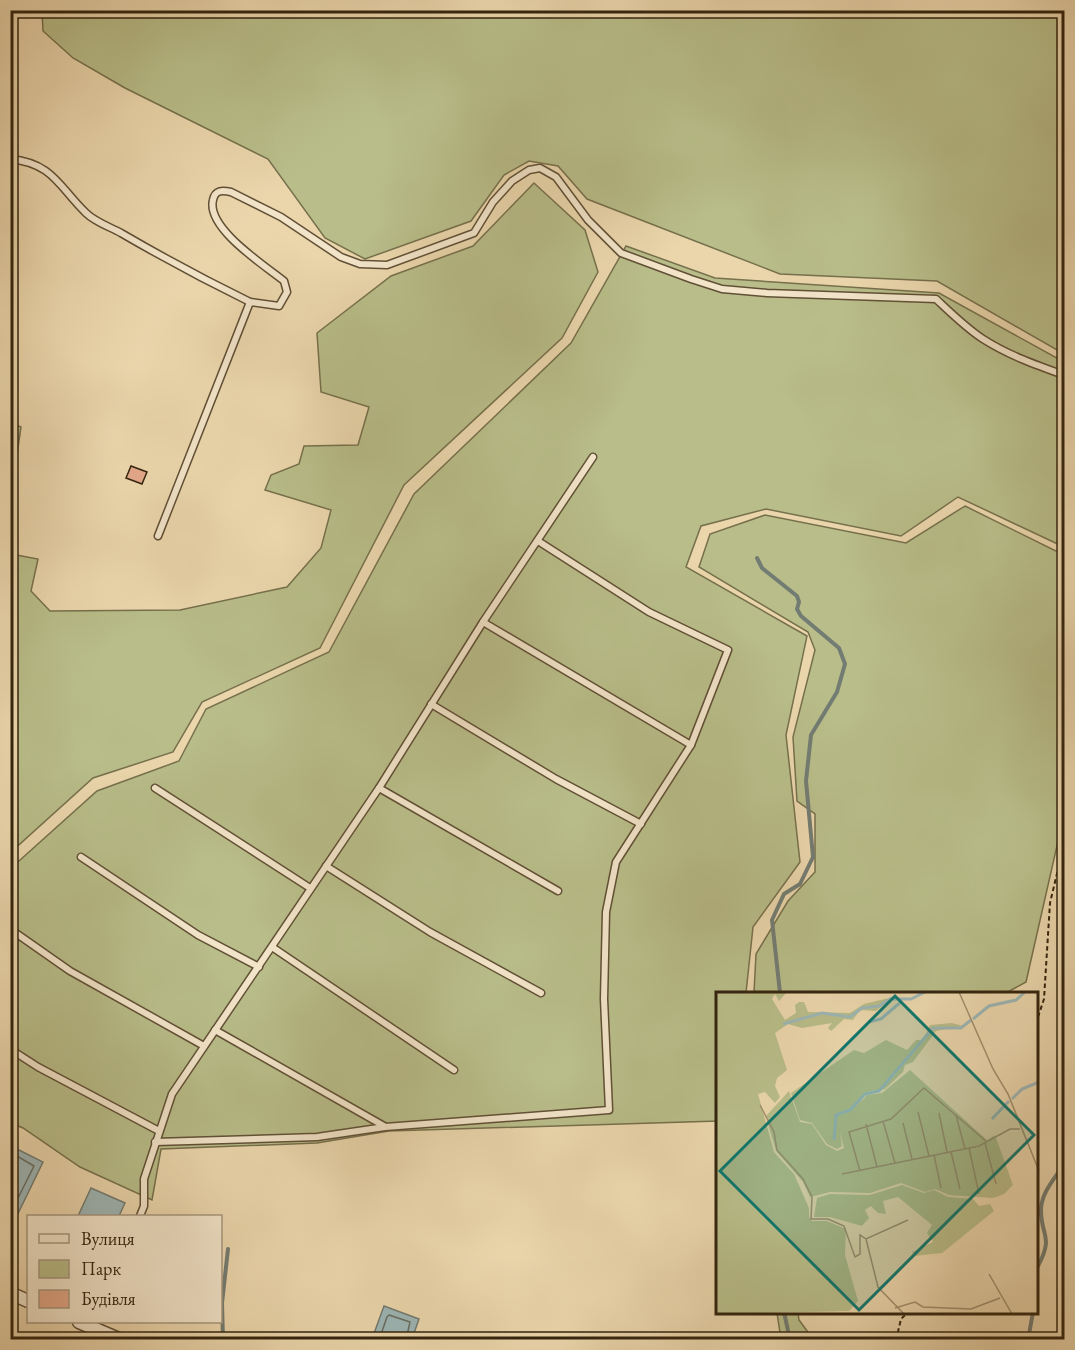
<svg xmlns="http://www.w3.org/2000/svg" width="1075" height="1350" font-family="'EB Garamond',serif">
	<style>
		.green { fill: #b8bd89; stroke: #76704c; stroke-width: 1.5 }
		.water { fill: #9db6b5; stroke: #737c72; stroke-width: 1.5 }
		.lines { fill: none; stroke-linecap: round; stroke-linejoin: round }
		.shore { stroke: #686d62; stroke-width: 1.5 }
		.stream { stroke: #737c72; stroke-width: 4 }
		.building { fill: #e3a889; stroke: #33240e; stroke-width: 1.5 }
		.service-casing { stroke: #615036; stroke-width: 9 }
		.minor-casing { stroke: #615036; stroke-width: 15 }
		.path { stroke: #33240e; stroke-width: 2; stroke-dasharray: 4.5 3; stroke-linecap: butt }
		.service { stroke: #f2e4c9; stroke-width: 6 }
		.minor { stroke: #f2e4c9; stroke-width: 12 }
		.inset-river { fill: none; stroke: #9db6b5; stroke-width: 3 }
		.inset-road { fill: none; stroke: #a18f6d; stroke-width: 1.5 }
		.view { fill: #0f766e; fill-opacity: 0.15; stroke: #0f766e; stroke-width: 3 }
		.inset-edge { fill: none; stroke: #33240e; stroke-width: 3 }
	</style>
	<rect width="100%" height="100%" fill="#ebd6ac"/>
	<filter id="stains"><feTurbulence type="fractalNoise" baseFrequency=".00333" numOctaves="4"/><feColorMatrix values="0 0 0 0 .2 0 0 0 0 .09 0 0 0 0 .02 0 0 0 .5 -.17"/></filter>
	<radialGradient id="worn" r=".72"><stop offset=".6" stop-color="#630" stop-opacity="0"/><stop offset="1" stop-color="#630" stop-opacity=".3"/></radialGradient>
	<g class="green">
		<path d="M42,11H1064V354L937,281L780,274L587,199L558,166L529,161L504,175L471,221L365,259L325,238L268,159L125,88L73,58L43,31Z"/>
		<path d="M534,183L585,230L598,272L562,338L404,485L320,648L202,702L173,752L93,778L11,852V554L38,559L31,591L50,611L180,610L287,587L321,548L331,510L265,490L271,475L299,464L304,446L358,445L369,407L321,392L317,333L391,276L473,246Z"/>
		<path d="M626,246L715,278L939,293L1064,362V547L958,497L901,536L766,509L701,526L686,567L807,636L786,735L800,862L753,927L746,993H718V1121L389,1131L317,1143L161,1149L152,1200L80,1167L23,1128L11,1123L10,869L97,791L179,761L206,709L329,652L414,494L571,343Z"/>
		<path d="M11,423L21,427L11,496Z"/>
		<path d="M965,506L1064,555V815L1026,982L1006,993H754L756,954L788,901L815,872V814L797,801L793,737L815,650L808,632L699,567L710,534L765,515L906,543Z"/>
		<path d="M777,1313H798L799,1320L813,1339H781Z"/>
	</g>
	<g class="water">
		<path d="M11,1146L43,1162L11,1228Z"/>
		<path d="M91,1188L125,1203L119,1216H78Z"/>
		<path d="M384,1306L419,1319L412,1339H372Z"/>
	</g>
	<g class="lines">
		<g class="shore">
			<path d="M10,1152L34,1166L10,1214"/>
			<path d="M379,1340L387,1317L389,1315L410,1322L406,1340"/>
		</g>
		<g class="stream">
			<path d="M757,558L762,568L797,596L799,602L797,609L801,616L839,648L845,664L837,692L811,735L806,781L813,857L800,884L784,894L772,920L780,993"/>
			<path d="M1038,1266C1054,1236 1041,1237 1041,1210C1041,1193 1055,1178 1064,1164"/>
			<path d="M784,1312L790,1340"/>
			<path d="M223,1340L222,1303L228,1249"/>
			<path d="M1028,1340L1033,1312"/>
		</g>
	</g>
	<path class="building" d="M131,466L147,472L142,484L126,478Z"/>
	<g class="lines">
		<defs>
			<g id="service">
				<path d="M10,159C53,163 59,187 86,213C95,222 110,227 121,233C164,258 207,281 250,302"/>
				<path d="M158,536L250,302L279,306L287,292L284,281C264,265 206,228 213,200C215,190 222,190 231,192L281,217L341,257L360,264L387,265L474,233L493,202L512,181L529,170L540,168L556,177L588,220L621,253L691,279L722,289L767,293L936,299C951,313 966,328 983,339C1008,355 1036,365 1064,375"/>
				<path d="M483,622L691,745"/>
				<path d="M431,704L556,779L641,824"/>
				<path d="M155,788L310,888"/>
				<path d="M379,788L558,891"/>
				<path d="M81,857L198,935L259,967"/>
				<path d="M326,866L430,932L541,993"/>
				<path d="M10,929L70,971L204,1046"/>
				<path d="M272,947L454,1070"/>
				<path d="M215,1030L384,1126"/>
				<path d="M10,1049L38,1067L159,1131"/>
				<path d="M155,1142L317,1137L385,1127L609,1110L604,999L606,912L616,862L691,745L728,650L649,612L538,541"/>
				<path d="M140,1216L144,1206V1179L172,1094L379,788L483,622L593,457"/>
			</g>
			<g id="minor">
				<path d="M10,1293L28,1301"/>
				<path d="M79,1322L121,1340"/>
			</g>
		</defs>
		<use href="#service" class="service-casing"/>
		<use href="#minor" class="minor-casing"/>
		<g class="path">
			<path d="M1038,1017L1044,999L1050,903L1064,844"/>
			<path d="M896,1340L901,1319L908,1312"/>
		</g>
		<use href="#service" class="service"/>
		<use href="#minor" class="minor"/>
	</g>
	<g transform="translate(716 992)">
		<rect width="322" height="322" fill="#ebd6ac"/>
		<path d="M0,0H71L63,9L59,2L56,7L69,28L80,21L79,13L83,10H88L92,20L134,21L148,12L177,5L188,7L174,8L160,19L144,18L137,28L128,27L115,39L112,36L116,31L86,36L72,32L59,41L71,78L61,86L59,94L64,105L59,111L49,100L42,102L58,160L78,182L93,216V225L96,229H111L130,237L129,263L142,309L133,319L0,322ZM236,31L247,34L220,39L197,70L189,73L187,80L169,97L151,100L144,111L151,103L166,101L194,78L271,148L279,143L297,193L288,202L277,206L233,203L219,197L209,200L185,191L154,201L114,200L94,205L87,190L60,159L50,124L73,99L84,130L96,132L110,153L121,159L128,156L124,141L126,154L121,157L111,152L96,131L84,128L75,101L138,58L148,61L170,48L191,58L200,48H207L214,33ZM186,193L208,201L218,198L232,205L257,207L263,214L274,212L278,219L226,261L198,264L196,260L217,250L211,241L216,233L182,205L167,209L170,222L162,221L155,214L149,218L153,226L146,234L114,225H98L101,206L114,202L154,203Z" fill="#b8bd89"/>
		<path class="inset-river" d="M257,27L273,14L300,8L309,0M153,30L165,27L186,9M67,32L106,21L134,25L146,16L163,14L174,7H195L209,0M296,107L306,97L323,90M276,127L293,109M118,148L120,123L134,118L149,102L163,99L217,36H245L255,28"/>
		<path class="inset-road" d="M243,0L277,77L292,102L323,179M44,113L58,140L61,158L87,187L96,205L95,227H112L128,234L139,265L144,262V243L150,247L192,228M202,120L213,164M223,121L231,160M240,123L249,157M167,129L179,171M187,131L196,167M150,132L161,175M269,151L280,192M253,156L263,202M235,160L244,197M218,163L225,196M144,179L133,140L175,127L208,96L271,150M126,182L263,154L294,137H304M150,247L162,295L188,322M273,282L296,322M179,316L199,310L207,315L255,317L284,306"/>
		<path class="view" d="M179,4L318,143L143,318L4,179Z"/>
		<rect width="322" height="322" class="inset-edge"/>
	</g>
	<rect width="1075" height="1350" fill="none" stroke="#ebd6ac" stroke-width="36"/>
	<rect x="12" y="12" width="1051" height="1326" fill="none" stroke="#33240e" stroke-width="3"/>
	<rect x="18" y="18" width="1039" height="1314" fill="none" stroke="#33240e" stroke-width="1.5"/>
	<rect x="27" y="1215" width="195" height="108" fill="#f2e4c9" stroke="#a6977e" stroke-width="1.5"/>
	<rect x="39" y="1234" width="30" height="9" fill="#f2e4c9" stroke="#a6977e" stroke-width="1.5"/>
	<text x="81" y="1245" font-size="18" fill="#33240e">Вулиця</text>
	<rect x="39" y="1260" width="30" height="18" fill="#b8bd89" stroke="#a6977e" stroke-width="1.5"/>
	<text x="81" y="1275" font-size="18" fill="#33240e">Парк</text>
	<rect x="39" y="1290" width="30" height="18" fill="#e3a889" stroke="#a6977e" stroke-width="1.5"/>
	<text x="81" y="1305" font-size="18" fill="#33240e">Будівля</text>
	<rect width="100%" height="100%" filter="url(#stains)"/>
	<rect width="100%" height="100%" fill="url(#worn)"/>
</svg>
